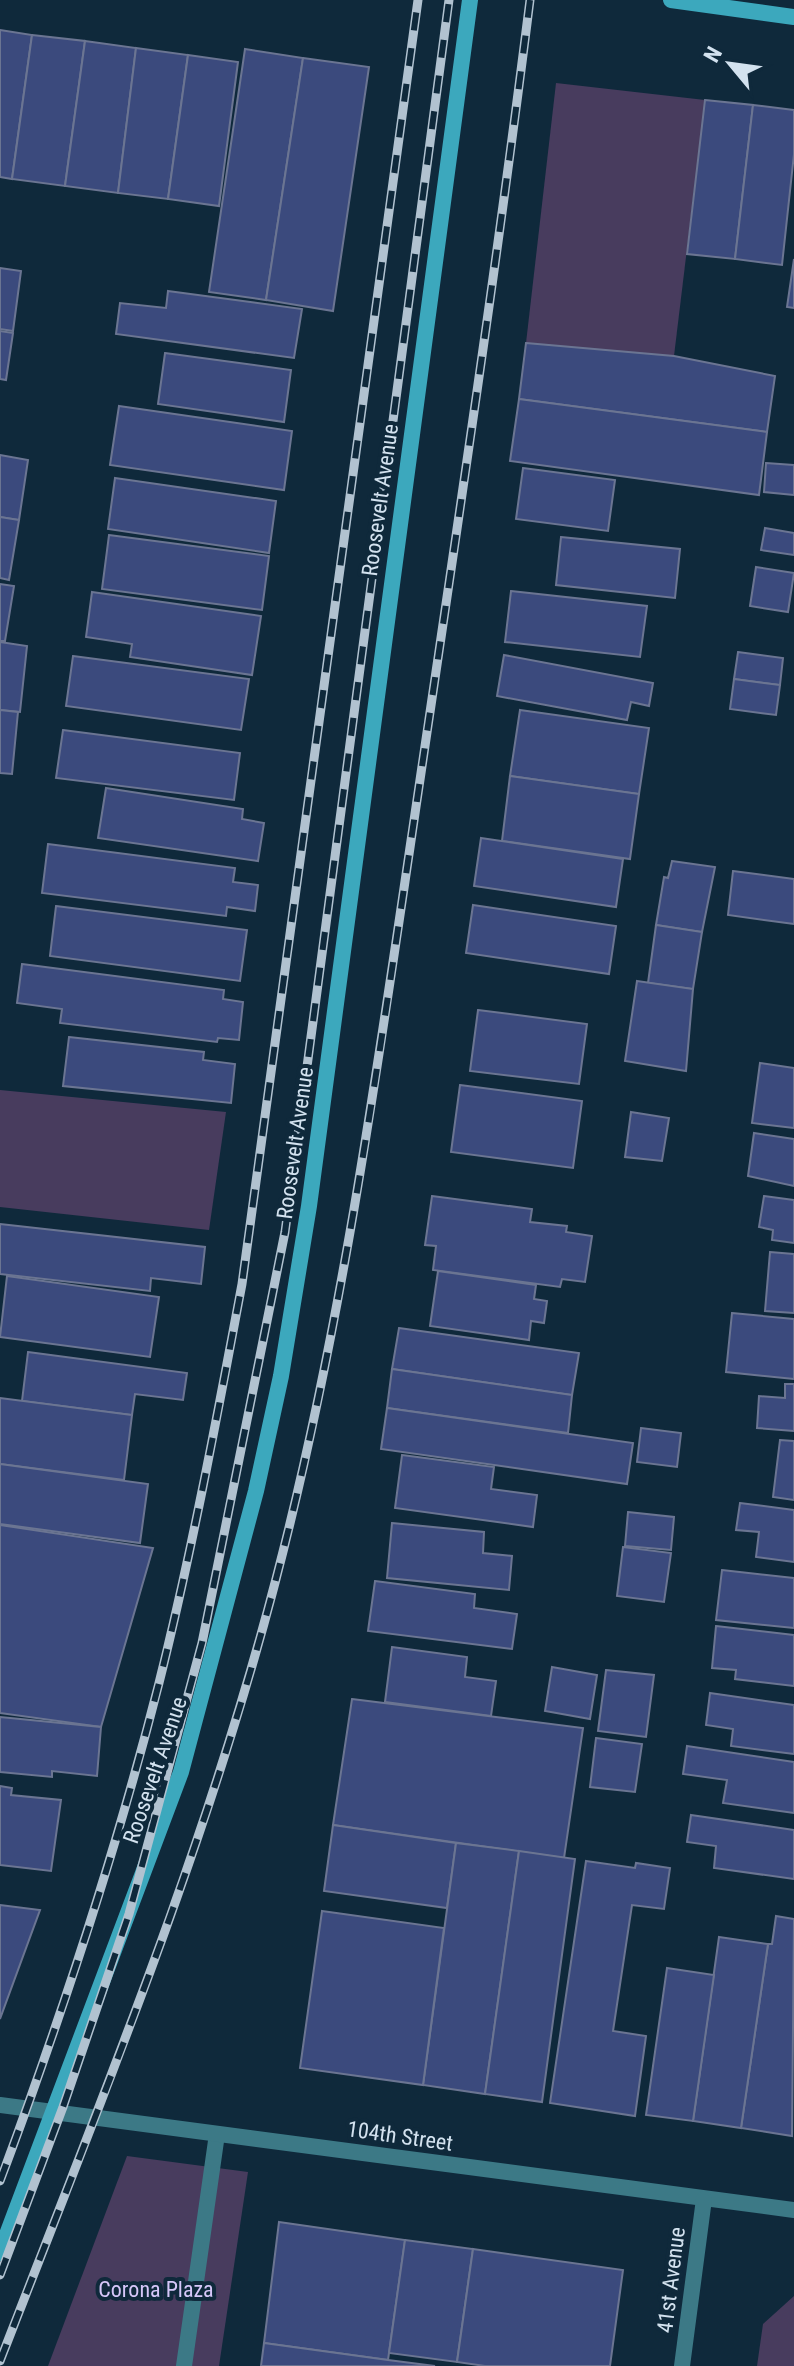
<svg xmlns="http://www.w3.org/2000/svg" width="794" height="2366" font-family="'Roboto Condensed',sans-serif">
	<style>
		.green { fill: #483c5e }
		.building { fill: #3b4a7d; stroke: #6b7592; stroke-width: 2 }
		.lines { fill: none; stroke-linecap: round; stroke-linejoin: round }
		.pedestrian { stroke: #3c7986; stroke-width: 16 }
		.minor { stroke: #3c7986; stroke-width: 16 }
		.secondary { stroke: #3ca8bd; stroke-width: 16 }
		.rail-casing { stroke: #b1c2d0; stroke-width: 9 }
		.rail { stroke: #0f293b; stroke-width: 6; stroke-dasharray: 18; stroke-linecap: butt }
		.labels { text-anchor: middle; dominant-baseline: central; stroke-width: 8; stroke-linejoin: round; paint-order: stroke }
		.street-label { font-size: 22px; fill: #d3e2ef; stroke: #0f293b }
		.park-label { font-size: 22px; fill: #d6c7f9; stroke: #0f293b }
	</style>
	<rect width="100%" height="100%" fill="#0f293b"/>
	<g class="green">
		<path d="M556,83L705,100L674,356L526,343Z"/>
		<path d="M0,1090L226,1112L209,1230L0,1207Z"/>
		<path d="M127,2156L248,2172L219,2366H48Z"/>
		<path d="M794,2296V2366H757L763,2324Z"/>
	</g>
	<g class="building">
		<path d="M0,30L32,35L12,179L0,177Z"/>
		<path d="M32,35L85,41L65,186L12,179Z"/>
		<path d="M85,41L136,48L118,193L65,186Z"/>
		<path d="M136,48L188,55L168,199L118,193Z"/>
		<path d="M245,49L303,58L266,300L209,292Z"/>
		<path d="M188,55L238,62L219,206L168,199Z"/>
		<path d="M303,58L369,67L333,311L266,300Z"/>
		<path d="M705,100L753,105L735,259L687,254Z"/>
		<path d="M753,105L794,110V154L782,265L735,259Z"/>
		<path d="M794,259V308L787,307Z"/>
		<path d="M0,268L21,271L13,331L0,329Z"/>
		<path d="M168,291L302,309L294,358L116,334L120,303L166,308Z"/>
		<path d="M0,331L13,333L6,380L0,379Z"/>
		<path d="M526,343L674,356L775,376L767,432L519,399Z"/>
		<path d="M165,353L291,370L284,422L158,404Z"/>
		<path d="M519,399L767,432L759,495L510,461Z"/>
		<path d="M119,406L292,431L284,490L110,465Z"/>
		<path d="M0,455L28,460L19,520L0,517Z"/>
		<path d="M766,463L794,465V495L764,492Z"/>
		<path d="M523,468L615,480L608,531L516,519Z"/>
		<path d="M115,478L276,501L269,553L108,529Z"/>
		<path d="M0,517L19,520L9,580L0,578Z"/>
		<path d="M765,528L794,533V555L761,550Z"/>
		<path d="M109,535L269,556L262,610L102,589Z"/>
		<path d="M561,537L680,549L675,598L556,585Z"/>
		<path d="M756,567L794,573L788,612L750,606Z"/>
		<path d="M0,584L14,586L5,641H0Z"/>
		<path d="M511,591L647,606L640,657L505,642Z"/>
		<path d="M92,592L261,616L252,675L130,657L132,644L86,637Z"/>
		<path d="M0,642L27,646L20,712L0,710Z"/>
		<path d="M738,652L783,658L780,685L734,679Z"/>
		<path d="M504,655L653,683L649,706L631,702L627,720L497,696Z"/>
		<path d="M73,656L249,679L241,730L66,706Z"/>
		<path d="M734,679L780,685L776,715L730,709Z"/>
		<path d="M0,710L18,712L12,774L0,773Z"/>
		<path d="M520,710L649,728L639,794L510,776Z"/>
		<path d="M63,730L240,753L234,800L56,778Z"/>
		<path d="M510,776L639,794L630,859L502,841Z"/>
		<path d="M106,788L243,809L242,819L264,823L258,861L98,838Z"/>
		<path d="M481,838L623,859L616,907L474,886Z"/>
		<path d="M48,844L235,868L233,882L258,885L255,911L227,907L226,916L42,893Z"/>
		<path d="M672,861L715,867L702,932L656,925L664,877L668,878Z"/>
		<path d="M733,871L794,879V924L728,915Z"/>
		<path d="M473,905L616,926L609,974L466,953Z"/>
		<path d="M56,906L247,930L240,981L50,956Z"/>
		<path d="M656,925L702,932L693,989L648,983Z"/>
		<path d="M22,964L224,990L223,999L243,1002L239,1040L218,1038L217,1042L60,1023L62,1009L17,1003Z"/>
		<path d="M637,981L693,989L686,1071L625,1061Z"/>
		<path d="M478,1010L587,1024L579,1084L470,1071Z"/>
		<path d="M69,1037L204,1052L203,1060L235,1064L231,1103L63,1086Z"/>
		<path d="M760,1063L794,1068V1128L752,1123Z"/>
		<path d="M460,1085L582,1101L573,1168L451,1152Z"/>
		<path d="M631,1112L669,1118L662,1161L625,1157Z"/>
		<path d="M754,1133L794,1139V1186L748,1176Z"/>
		<path d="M432,1196L532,1209L530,1222L567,1226L566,1232L592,1236L585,1282L562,1279L560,1287L433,1270L436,1246L425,1245Z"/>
		<path d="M764,1196L794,1200V1243L772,1240L773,1230L759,1227Z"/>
		<path d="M0,1224L205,1247L201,1284L151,1278L150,1291L0,1274Z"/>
		<path d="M770,1252L794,1254V1313L765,1311Z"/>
		<path d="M438,1271L536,1285L534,1299L547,1301L544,1323L531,1321L529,1340L430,1326Z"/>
		<path d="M7,1276L159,1297L150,1357L0,1337Z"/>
		<path d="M732,1313L794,1319V1379L726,1372Z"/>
		<path d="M399,1328L579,1353L572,1395L392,1369Z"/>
		<path d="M28,1352L187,1373L183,1400L135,1394L132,1415L22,1401Z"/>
		<path d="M392,1369L572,1395L568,1433L387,1408Z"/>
		<path d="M785,1384H794V1431L757,1428L759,1396L785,1398Z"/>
		<path d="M0,1398L132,1415L124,1480L0,1464Z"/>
		<path d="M387,1408L633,1443L627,1484L381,1449Z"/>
		<path d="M641,1428L681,1433L677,1467L637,1462Z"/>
		<path d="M780,1440L794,1441V1500L773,1497Z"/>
		<path d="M402,1455L494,1467L491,1489L537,1495L533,1527L395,1508Z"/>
		<path d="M0,1464L148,1484L140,1543L0,1524Z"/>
		<path d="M740,1503L794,1510V1562L756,1557L759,1532L736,1530Z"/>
		<path d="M628,1512L674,1517L671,1550L625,1546Z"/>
		<path d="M392,1523L484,1532L483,1553L512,1556L509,1590L387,1578Z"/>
		<path d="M0,1525L153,1548L101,1727L0,1713Z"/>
		<path d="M623,1547L671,1553L664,1602L617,1596Z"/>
		<path d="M722,1570L794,1578V1628L716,1620Z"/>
		<path d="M375,1581L475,1594L474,1608L517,1614L512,1649L368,1631Z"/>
		<path d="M716,1626L794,1635V1686L735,1679L736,1670L712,1668Z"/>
		<path d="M392,1647L467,1657L465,1677L496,1681L491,1716L385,1702Z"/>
		<path d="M552,1667L597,1675L590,1719L545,1711Z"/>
		<path d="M606,1670L654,1675L646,1737L598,1731Z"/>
		<path d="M710,1693L794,1705V1754L731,1746L733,1729L706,1725Z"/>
		<path d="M352,1699L583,1728L564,1858L333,1825Z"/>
		<path d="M0,1717L101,1727L97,1776L52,1771V1777L0,1772Z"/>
		<path d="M596,1738L642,1744L635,1792L590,1787Z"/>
		<path d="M687,1746L794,1762V1813L723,1803L727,1780L683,1774Z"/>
		<path d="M0,1786L12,1788L11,1795L61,1800L51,1871L0,1865Z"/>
		<path d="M691,1815L794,1830V1879L714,1868L716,1846L687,1842Z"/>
		<path d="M333,1825L456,1843L447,1908L324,1891Z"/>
		<path d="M456,1843L519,1851L485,2094L423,2085Z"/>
		<path d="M519,1851L575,1859L542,2102L485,2094Z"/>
		<path d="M586,1861L635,1868L636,1863L670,1868L664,1909L632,1905L613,2031L646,2036L635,2116L550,2103Z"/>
		<path d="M0,1905L40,1910L0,2019Z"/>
		<path d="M322,1911L444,1928L423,2085L300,2068Z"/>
		<path d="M776,1916L794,1919L792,2136L741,2128L768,1944H772Z"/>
		<path d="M719,1937L768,1944L741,2128L693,2121Z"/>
		<path d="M667,1968L714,1975L693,2121L646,2115Z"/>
		<path d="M279,2222L405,2240L388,2360L264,2343Z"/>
		<path d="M405,2240L473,2249L457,2362L389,2353Z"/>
		<path d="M473,2249L623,2270L610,2366H485L457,2362Z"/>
		<path d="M264,2343L388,2360L435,2366H261Z"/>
	</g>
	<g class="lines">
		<path class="pedestrian" d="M184,2366L217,2134"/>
		<g class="minor">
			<path d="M0,2105L794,2210"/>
			<path d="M682,2366L704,2199"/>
		</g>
		<g class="secondary">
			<path d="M671,0L794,17"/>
			<path d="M0,2253L181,1772L256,1491L281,1376L309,1206L470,0"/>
		</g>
		<defs>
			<g id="rail">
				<path d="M0,2181C61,2018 116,1852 159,1683C192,1551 217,1417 242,1284L418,0"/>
				<path d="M0,2275L63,2107L129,1914L202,1643L285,1232L449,0"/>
				<path d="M0,2361C100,2103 206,1848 276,1579C340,1334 375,1084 412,834C453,556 495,279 530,0"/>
			</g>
		</defs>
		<use href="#rail" class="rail-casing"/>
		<use href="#rail" class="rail"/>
	</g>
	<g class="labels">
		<g class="street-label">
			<text transform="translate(380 500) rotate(-82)">Roosevelt Avenue</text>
			<text transform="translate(295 1143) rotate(-82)">Roosevelt Avenue</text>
			<text transform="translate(155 1770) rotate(-71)">Roosevelt Avenue</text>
			<text transform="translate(400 2136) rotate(8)">104th Street</text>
			<text transform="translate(671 2280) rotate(-83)">41st Avenue</text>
		</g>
		<g class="park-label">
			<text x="156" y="2289">Corona Plaza</text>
		</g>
	</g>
	<g transform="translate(730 64) rotate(299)" stroke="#0f293b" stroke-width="6" paint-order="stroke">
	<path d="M0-6L14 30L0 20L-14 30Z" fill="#d3e2ef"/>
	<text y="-12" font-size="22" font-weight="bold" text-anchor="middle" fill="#d3e2ef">N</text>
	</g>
</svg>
